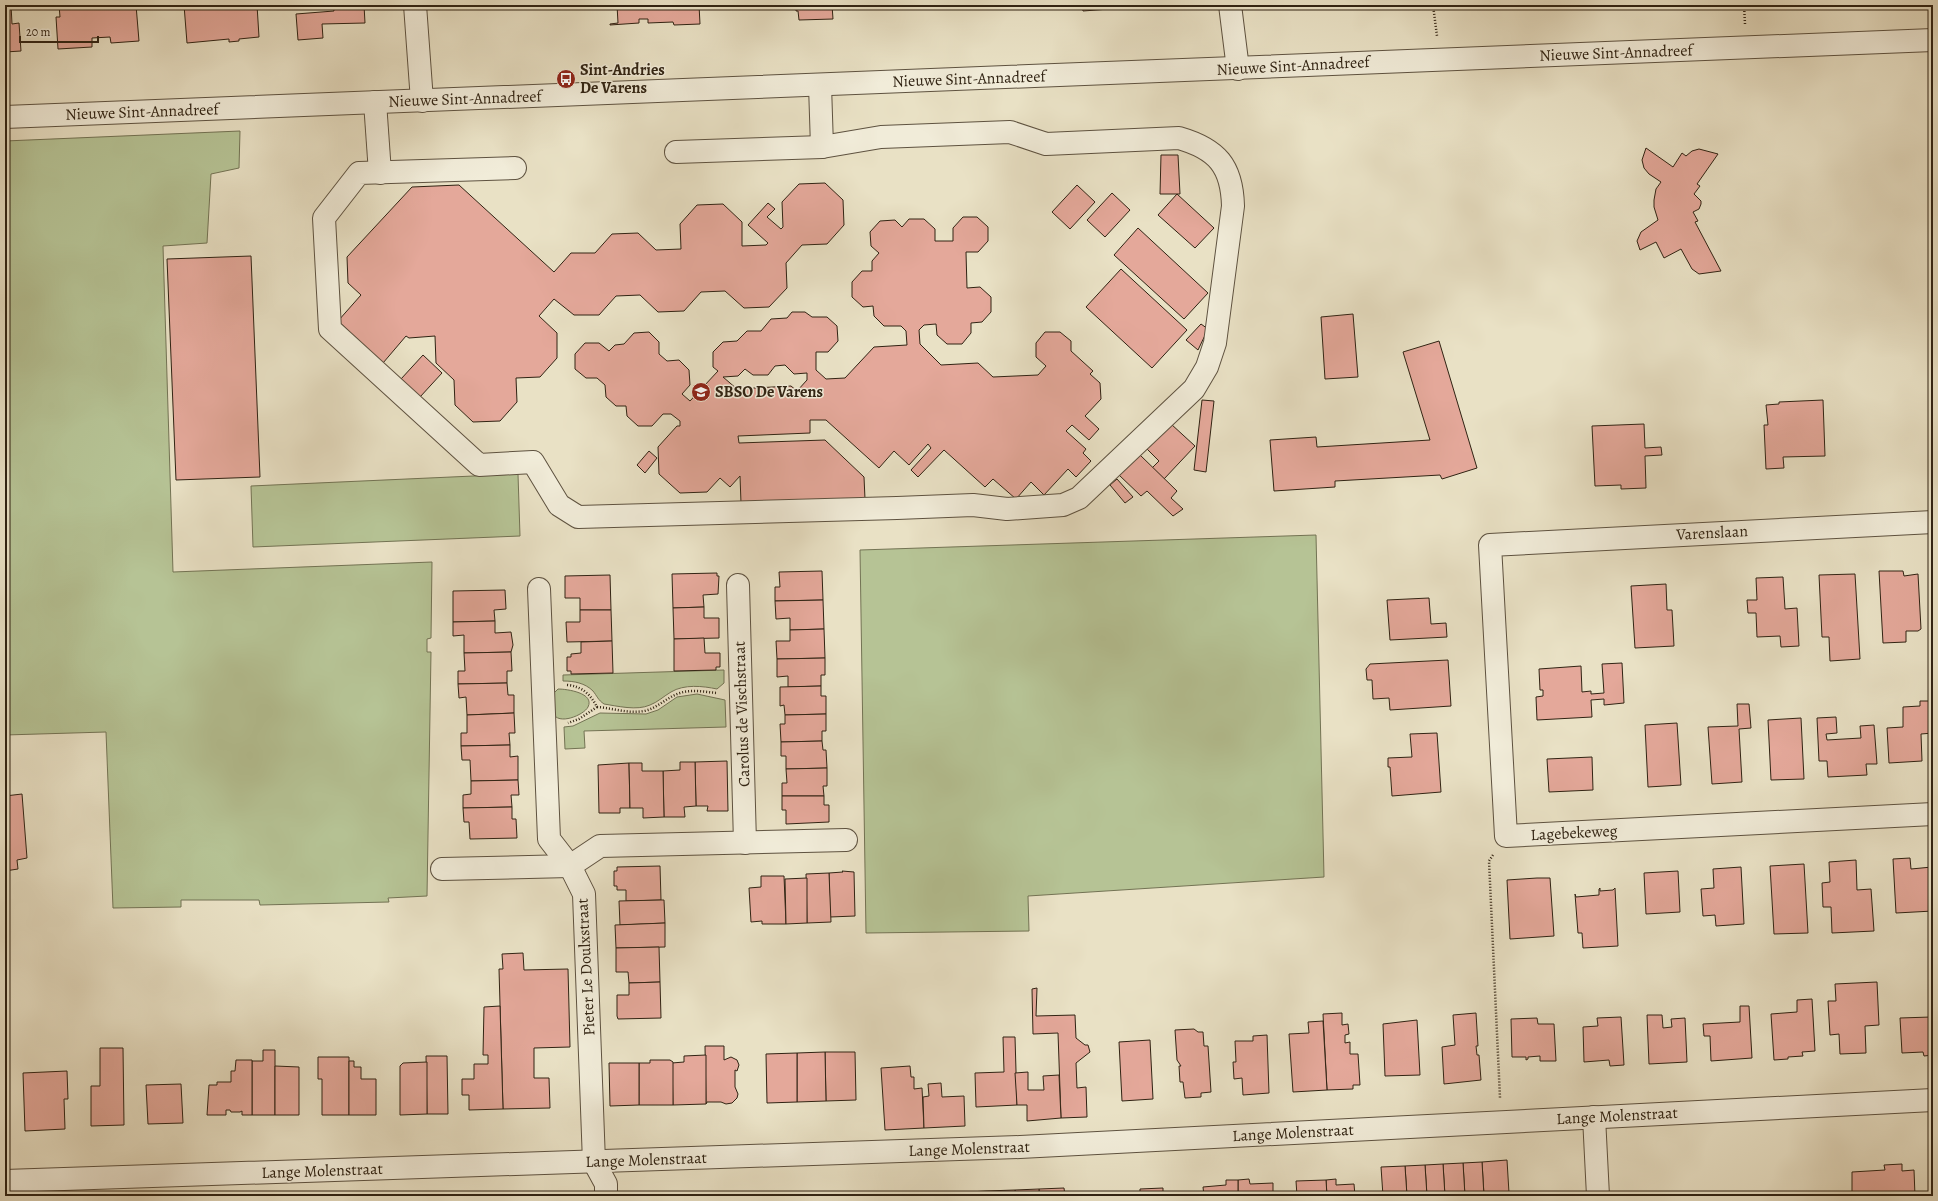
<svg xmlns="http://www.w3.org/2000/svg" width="1938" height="1201" font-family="Alegreya,serif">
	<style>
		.green { fill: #b6c395; stroke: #737354 }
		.building { fill: #e4a89a; stroke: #302313; fill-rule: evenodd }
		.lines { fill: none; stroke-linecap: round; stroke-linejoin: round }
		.minor-casing { stroke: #5e5240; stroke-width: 24 }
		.path { stroke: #302313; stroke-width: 2.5; stroke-dasharray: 1 2; stroke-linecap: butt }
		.minor { stroke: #f1ecd9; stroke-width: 22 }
		.labels { text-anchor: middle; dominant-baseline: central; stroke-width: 3; stroke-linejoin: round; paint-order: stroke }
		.street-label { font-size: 16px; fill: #302313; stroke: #f1ecd9 }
		.poi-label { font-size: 16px; font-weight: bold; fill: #302313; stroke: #f1ecd9; text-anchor: start }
	</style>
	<rect width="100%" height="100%" fill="#e9e1c5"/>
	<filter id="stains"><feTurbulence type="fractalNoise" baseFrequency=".005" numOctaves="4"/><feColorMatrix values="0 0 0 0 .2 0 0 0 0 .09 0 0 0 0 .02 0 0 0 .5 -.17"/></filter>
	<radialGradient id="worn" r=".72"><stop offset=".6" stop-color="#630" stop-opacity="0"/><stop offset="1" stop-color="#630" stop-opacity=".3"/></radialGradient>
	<g class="green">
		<path d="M240,131L239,168L211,174L207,243L163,246L173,572L432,562L431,638L427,639V652H431L427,896L388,898L389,902L260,905L259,900H181V907L113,908L106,732L5,735V141Z"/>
		<path d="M518,474L520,536L253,547L251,486Z"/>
		<path d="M1316,535L1324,877L1028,896L1029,931L866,933L860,550Z"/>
		<path d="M724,670V683L717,689C703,686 684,684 671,692C664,696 658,702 650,705C637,711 617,706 604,704C598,700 597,696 593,691C585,683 574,681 563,681V675Z"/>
		<path d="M558,689C567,689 595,693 588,707C584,715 558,726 553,713C551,708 553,699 553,694Z"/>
		<path d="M697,694L725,700L726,727L584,731L585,748L565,749L564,727L573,726L600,713L646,714L658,710L677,697Z"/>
	</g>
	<g class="building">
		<path d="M5,5H11L12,24L19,23L21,51L5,52Z"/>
		<path d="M59,5H136L139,41L111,43L110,37L92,38V47L58,49L56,17H60Z"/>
		<path d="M184,5H257L259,37L239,39V41L229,42V39L187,43Z"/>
		<path d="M333,5H364L365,23L322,24L323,38L298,40L296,14L334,11Z"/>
		<path d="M609,5H699L700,24L674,25L673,22L648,23V19H639V23L610,25V24L618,23L617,5Z"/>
		<path d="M796,5H832L833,19L799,20L798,11H796Z"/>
		<path d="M1082,5H1162L1083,11Z"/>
		<path d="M1646,148L1673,167L1682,153L1686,156L1692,151L1699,149L1718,154L1697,184L1700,186L1694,194L1701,201V204L1699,209L1693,212L1698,221L1695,222L1721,271L1699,274L1692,269L1681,249L1664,258L1656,242L1640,250L1637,241L1641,232L1658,220L1654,207V200L1656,189L1661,182L1649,174L1644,168L1642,160Z"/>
		<path d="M1161,155H1178L1180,194H1160Z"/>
		<path d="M825,183L843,200L844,225L827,244L802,245L786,263L787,288L769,307L744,308L725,291L701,292L684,311L658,312L640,295L616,296L599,315H574L554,299L539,316L557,333V358L540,377L516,378L517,402L500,421L473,422L455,405L454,380L436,363L435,336L409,338L406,336L383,363L338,321L361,295L348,283L347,257L412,187L459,185L554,272L571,253H595L612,234L638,233L656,250L681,249L680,224L697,205L723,204L742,222V246L766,245L768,243L748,225L768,203L775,209L767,217L781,229L783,227L782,202L799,184Z"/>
		<path d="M1077,185L1095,202L1070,229L1052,212Z"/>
		<path d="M1112,193L1130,210L1105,237L1087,220Z"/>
		<path d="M1177,194L1214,228L1195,248L1158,215Z"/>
		<path d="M963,217H977L988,227V241L978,252H966L967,288L980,287L991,297V312L982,322L971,323V333L962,344H947L937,335L936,324L924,325L919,330L920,344L941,365L978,363L993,377L1038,375L1046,366L1036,357V343L1045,332H1060L1071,341V351L1093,371L1090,374L1100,383L1101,399L1085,416L1099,429L1089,440L1072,425L1066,431L1086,449L1083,453L1091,461L1076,477L1068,469L1044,495L1031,482L1016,499L993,479L985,487L944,450L918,477L911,470L931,448L928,444L909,465L894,451L879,468L826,420H810V433L738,436L739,443L825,440L864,477L865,499L741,503L740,476L730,487L720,478L707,492L680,493L659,474L658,447L677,426H680V421L671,414H663L652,426H638L627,416L626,406H616L606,397L605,385L597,378H586L575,369V354L585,343H599L609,351L615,345L624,344L634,333L649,332L659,342V354L667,361L679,360L689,370L690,385L682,394L690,401L718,371L713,367V352L723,342L737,341L747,331H761L771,319L787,318L792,312H805L812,317H827L837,326L838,341L828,352H816V370L826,379L845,378L874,347L907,345L906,331L901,326H884L874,316L873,306L863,307L852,297V282L862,271H872V261L879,253L871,246L870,232L880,221L895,220L902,227L909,219H924L935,229V241H953V228ZM785,365L794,374L807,373V380L797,391L791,386L737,389L723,377L738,376L745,369L753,375H768L775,366Z"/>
		<path d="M1138,228L1208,293L1184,319L1114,255Z"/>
		<path d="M251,256L260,477L176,480L167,259Z"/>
		<path d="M1121,269L1187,330L1152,368L1086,307Z"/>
		<path d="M1353,314L1358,377L1325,379L1321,317Z"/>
		<path d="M1201,324L1208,329L1198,350L1186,340Z"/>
		<path d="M1439,341L1477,468L1442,479L1440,475L1335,481V487L1274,491L1270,440L1316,437L1317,447L1430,440L1403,352Z"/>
		<path d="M423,355L442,373L420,397L401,379Z"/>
		<path d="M1202,400L1214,401L1206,472L1194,470Z"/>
		<path d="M1823,400L1825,456L1783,457L1784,468L1766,469L1764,425H1768L1766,405L1779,404V402Z"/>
		<path d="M1171,424L1195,446L1164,479L1152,468L1159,461L1147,449Z"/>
		<path d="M1644,424L1645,448L1661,447L1662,455L1645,456L1646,488L1621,489V485L1595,486L1592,426Z"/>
		<path d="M649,451L657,458L645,473L637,465Z"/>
		<path d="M1139,454L1177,491L1171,498L1183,509L1173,516L1147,491L1141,496L1119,475Z"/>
		<path d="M1117,479L1133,497L1125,503L1110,485Z"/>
		<path d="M822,571L823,600L775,601V587H780L779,572Z"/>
		<path d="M1879,571H1903L1904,576L1918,574L1921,629L1918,631H1906V642L1883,643Z"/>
		<path d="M717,573V576H719L718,594L703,595L704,607L673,608L672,574Z"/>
		<path d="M1855,574L1860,659L1830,661L1829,637H1822L1819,575Z"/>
		<path d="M610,575L611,610H580V598H565V576Z"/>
		<path d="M1783,577L1785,609L1797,608L1799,646L1781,647L1780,636L1757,637L1756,613H1748L1747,600H1757L1756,578Z"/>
		<path d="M1666,584L1667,610H1672L1674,646L1635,648L1631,586Z"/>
		<path d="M505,590L506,609L494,610L495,621L453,622V591Z"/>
		<path d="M1429,598L1431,624L1446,623L1447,637L1390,640L1387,600Z"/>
		<path d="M823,600L824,629L790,630V618L776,619L775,601Z"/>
		<path d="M704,607V618H719V638L674,639L673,608Z"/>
		<path d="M580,610H611L612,641L567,642L566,622H580Z"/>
		<path d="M495,621V633L511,632L513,645L511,652L464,653V635L453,636V622Z"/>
		<path d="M824,629L825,658L777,659L776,641H790V630Z"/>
		<path d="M704,638L705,653H720V667H716V670L674,671V639Z"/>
		<path d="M612,641L613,673L571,674V671H567V657H571V654L581,653V642Z"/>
		<path d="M511,652L512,671H507V683L458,684V671H465L464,653Z"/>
		<path d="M825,658V675H821V686L788,687V676L777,677V659Z"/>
		<path d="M1448,660L1451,706L1390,710L1389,698L1373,699L1372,680H1367L1366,669L1370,664Z"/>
		<path d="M1622,663L1624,703L1604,705V699L1591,700L1592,717L1537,720L1536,697L1543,696V690H1540L1539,669L1581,666L1582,692L1591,691V694L1604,693L1602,664Z"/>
		<path d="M507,683L508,695H514V713L467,715L466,697L459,698L458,684Z"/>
		<path d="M821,686V696H826V714L785,715L784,705L780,706V687Z"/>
		<path d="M1920,701H1933V733L1921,734L1922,761L1889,763L1887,728L1903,727V707L1920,706Z"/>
		<path d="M1737,704H1749L1751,728L1739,729L1742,782L1712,784L1708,727L1738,726Z"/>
		<path d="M514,713L515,733H509L510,745L461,746V733H467V715Z"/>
		<path d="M826,714V731H822V741L781,742L780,724H785V715Z"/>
		<path d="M1836,717L1837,733L1826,734L1827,740L1861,738L1860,726L1874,725L1877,764H1866L1867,775L1828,777L1827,761H1819L1817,718Z"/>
		<path d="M1801,718L1804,779L1771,780L1768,720Z"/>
		<path d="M1677,723L1681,785L1648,787L1645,725Z"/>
		<path d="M1437,733L1441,792L1392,796L1390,767H1388V758L1412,757L1410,734Z"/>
		<path d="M822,741L823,750H826L827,768L786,769V756H781V742Z"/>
		<path d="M510,745V757L518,756V780L471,781L470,760H462L461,746Z"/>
		<path d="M1592,757L1593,790L1549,792L1547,759Z"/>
		<path d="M727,761L728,811H707L708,806H696L695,762Z"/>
		<path d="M680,762H695L696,806L684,807L685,817H664L663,771L680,770Z"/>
		<path d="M629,763L630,808H620V813H599L598,765Z"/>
		<path d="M629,763H642V771H663L664,817L643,818V808H630Z"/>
		<path d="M827,768V786H823L824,796H782V783H787L786,769Z"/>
		<path d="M518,780L519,795H511L512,807L463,808V795L471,794V781Z"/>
		<path d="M22,794L27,858L17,860L18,869L5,871V796Z"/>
		<path d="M782,796H824V805H829V822L786,824V810H782Z"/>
		<path d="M512,807V819H516L517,838L470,839L469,822H464L463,808Z"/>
		<path d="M1910,858L1911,869L1932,867L1933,911L1896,913L1893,859Z"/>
		<path d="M1856,860L1857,890L1871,889L1874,931L1832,933L1831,907H1823L1822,883L1830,882L1829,862Z"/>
		<path d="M1804,864L1808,933L1774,934L1770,866Z"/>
		<path d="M660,866L661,900L626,901V890H617V886H614V871H617V867Z"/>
		<path d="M1741,867L1744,924L1716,926L1715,915L1703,916L1701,889L1714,888L1713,869Z"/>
		<path d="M842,871L854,872L855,916L830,917L829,873L843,872Z"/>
		<path d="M1678,871L1680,912L1646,914L1644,873Z"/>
		<path d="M829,873L831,922L807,923L806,874Z"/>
		<path d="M761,876H784L786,924H762V921L751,922L749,888L761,887Z"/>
		<path d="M807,878V923L786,924L785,879Z"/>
		<path d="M1537,878H1550L1554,936L1510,939L1507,880Z"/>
		<path d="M1600,888V891L1613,890L1615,888L1618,946L1583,948L1582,933H1578L1575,894L1576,897L1599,895V889Z"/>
		<path d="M661,900H664L665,923L620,925L619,901Z"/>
		<path d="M665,923V947L616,948L615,925Z"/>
		<path d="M659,947L660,982L629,983L628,972H616V948Z"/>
		<path d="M523,953L524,970L568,969L570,1047L534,1048V1078H549L550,1108L503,1109L499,969H503L502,954Z"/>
		<path d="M660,982L661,1018L618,1019L617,1016V995H629V983Z"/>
		<path d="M1877,982L1879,1025L1865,1026L1866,1053L1840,1054L1839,1034L1830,1035L1828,1001H1836L1835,984Z"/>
		<path d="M1037,988L1036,1016L1075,1015L1076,1038L1085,1045H1088L1090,1052L1076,1063L1077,1088L1086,1087L1087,1117L1061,1118L1058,1033L1033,1034L1032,989Z"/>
		<path d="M1930,997H1933V1055L1924,1056L1923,1052L1902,1053L1900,1018L1931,1017Z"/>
		<path d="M1812,999L1815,1051L1802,1052L1803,1056L1788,1057V1059L1774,1060L1771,1014L1797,1012V1000Z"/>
		<path d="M500,1006L503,1109L469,1110V1095H462V1079H474V1064H488V1055H483L484,1007Z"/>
		<path d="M1740,1006H1749L1752,1058L1711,1061L1710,1036H1704L1703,1024L1740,1022Z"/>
		<path d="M1342,1013V1025L1348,1024L1349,1034L1345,1035V1043L1350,1042V1054H1358L1360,1085H1353V1089L1327,1090L1323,1014Z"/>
		<path d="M1476,1013L1478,1046H1476L1477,1055H1479L1481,1080L1444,1084L1442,1047L1455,1045L1453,1015Z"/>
		<path d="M1647,1015H1662L1663,1028L1672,1027L1671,1019L1685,1018L1687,1062L1649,1064Z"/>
		<path d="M1621,1017L1624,1065L1610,1066L1609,1060L1584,1062L1583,1027L1598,1026L1597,1018Z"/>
		<path d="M1537,1018L1538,1024H1554L1556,1061H1540V1056L1528,1057V1059L1526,1060V1057H1512L1511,1019Z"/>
		<path d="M1417,1020L1420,1075L1385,1076L1383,1024Z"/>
		<path d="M1323,1021L1327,1090L1293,1092L1289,1034L1309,1033L1308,1022Z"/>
		<path d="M1194,1029L1198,1032H1203L1204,1046H1208L1211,1092L1201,1093V1097L1185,1098L1183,1082H1180L1179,1066H1181L1177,1060L1175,1030Z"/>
		<path d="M1267,1035L1269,1093L1243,1095L1242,1078L1234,1079L1233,1062H1236L1235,1041H1253V1036Z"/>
		<path d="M1003,1037H1015L1017,1105L976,1107L975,1073L1004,1072Z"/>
		<path d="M1150,1040L1153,1099L1122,1101L1119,1042Z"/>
		<path d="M705,1046H724V1060L731,1057L737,1060L739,1065L737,1071L735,1070V1087L738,1094L737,1098L732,1103L726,1104L721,1102H707L706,1104Z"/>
		<path d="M100,1048H123L124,1125L91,1126V1086H100Z"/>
		<path d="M263,1050H275V1115H252V1061H263Z"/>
		<path d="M825,1052H855L856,1100L826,1101Z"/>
		<path d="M825,1052L826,1101L797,1102V1053Z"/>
		<path d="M797,1053V1102L767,1103L766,1054Z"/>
		<path d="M706,1055V1104L673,1105L672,1063L684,1062V1056Z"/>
		<path d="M426,1056H447L448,1114H427Z"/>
		<path d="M318,1057H349V1115H322V1079H318Z"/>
		<path d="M236,1060H252V1115H242V1111L240,1112H231L230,1110H226V1115H207L209,1085H217V1082H231V1071H235Z"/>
		<path d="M650,1060H670L673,1062V1105H639V1063H650Z"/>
		<path d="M349,1061H354V1067H361V1079H376V1115H349Z"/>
		<path d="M427,1062V1114L400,1115V1066L403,1063Z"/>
		<path d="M609,1063H639V1105L610,1106Z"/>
		<path d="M275,1066L299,1067V1115H275Z"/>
		<path d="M910,1066L911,1077H914V1089L922,1088L924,1128L885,1130L881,1068Z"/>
		<path d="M67,1071L68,1099H64L65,1129L25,1131L23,1073Z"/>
		<path d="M1028,1072V1090H1044L1043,1076L1059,1075L1061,1118L1027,1121V1105H1017L1015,1073Z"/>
		<path d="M941,1083L942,1097L964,1096L965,1126L924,1128L923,1097L929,1096L928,1084Z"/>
		<path d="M181,1084L183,1123L148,1124L146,1085Z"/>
		<path d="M1933,1142V1182L1931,1143Z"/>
		<path d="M1507,1160L1509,1193L1484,1195L1482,1162Z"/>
		<path d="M1482,1162L1484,1196H1465L1463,1163Z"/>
		<path d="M1463,1163L1465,1196H1445L1443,1164Z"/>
		<path d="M1443,1164L1445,1196H1427L1425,1165Z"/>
		<path d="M1902,1164V1171L1914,1170L1915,1196H1852V1172L1885,1170L1884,1165Z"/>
		<path d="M1425,1165L1427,1196H1407L1405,1166Z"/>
		<path d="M1405,1166L1407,1196H1383L1381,1167Z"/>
		<path d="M1249,1179L1250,1184L1273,1183V1196H1238V1180Z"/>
		<path d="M1336,1179V1185L1354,1184L1355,1196H1327L1326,1180Z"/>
		<path d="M1226,1180H1238V1196H1204L1203,1187L1226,1185Z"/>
		<path d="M1326,1180L1327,1196H1297L1296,1181Z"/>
		<path d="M1064,1188L1065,1196H1039V1189Z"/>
		<path d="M1163,1188V1194L1181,1193V1196H1140V1189Z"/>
		<path d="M1039,1189V1196H1015V1190Z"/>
		<path d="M1015,1190V1196H987L986,1191Z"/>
		<path d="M986,1191L987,1196H952V1193Z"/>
		<path d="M1140,1194V1196H1117V1195Z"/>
	</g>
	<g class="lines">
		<defs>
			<g id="minor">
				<path d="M415,5L422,101"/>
				<path d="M1230,5L1238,69"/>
				<path d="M820,85L822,147"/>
				<path d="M375,102L380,173"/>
				<path d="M5,117L1933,40"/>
				<path d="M515,168L359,173L324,218L330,329L479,465L533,462L559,505L578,517L897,508L973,505L1007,509L1063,505L1079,498L1194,389L1207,367L1215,343L1233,206C1232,166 1217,149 1179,138L1046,144L1010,132L881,137L822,147L676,152"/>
				<path d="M1933,522L1490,545L1506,836L1933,814"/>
				<path d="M738,585L745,843"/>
				<path d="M539,589L549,839L570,866L584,894L594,1162L606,1184V1196"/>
				<path d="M442,869L570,866L600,846L846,840"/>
				<path d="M1594,1117L1598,1196"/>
				<path d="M5,1181L1020,1147L1933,1100"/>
			</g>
		</defs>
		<use href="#minor" class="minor-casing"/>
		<g class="path">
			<path d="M1433,5L1437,36"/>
			<path d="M1744,5L1745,24"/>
			<path d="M567,685C582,686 591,695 597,707L579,719L568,723"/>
			<path d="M597,707C613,708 628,714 644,711C658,708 667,697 680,693C692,689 705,692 717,693"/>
			<path d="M1493,855L1489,861L1500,1098"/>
		</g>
		<use href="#minor" class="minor"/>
	</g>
	<defs>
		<symbol id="bus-disc" viewBox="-11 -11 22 22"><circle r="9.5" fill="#8f2418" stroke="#f1ecd9"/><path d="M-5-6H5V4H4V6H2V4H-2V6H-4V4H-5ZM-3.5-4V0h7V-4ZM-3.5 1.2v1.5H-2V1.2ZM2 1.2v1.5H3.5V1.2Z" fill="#fff"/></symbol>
		<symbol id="school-disc" viewBox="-11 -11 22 22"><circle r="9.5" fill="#8f2418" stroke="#f1ecd9"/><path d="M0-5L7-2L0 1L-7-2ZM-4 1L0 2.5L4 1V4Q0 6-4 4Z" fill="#fff"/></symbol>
	</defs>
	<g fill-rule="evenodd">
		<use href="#bus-disc" x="555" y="68" width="22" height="22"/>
		<use href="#school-disc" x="690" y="381" width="22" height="22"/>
	</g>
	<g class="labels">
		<g class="street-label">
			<text transform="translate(1616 53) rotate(-2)">Nieuwe Sint-Annadreef</text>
			<text transform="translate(1293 66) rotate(-3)">Nieuwe Sint-Annadreef</text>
			<text transform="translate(969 79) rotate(-2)">Nieuwe Sint-Annadreef</text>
			<text transform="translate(465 99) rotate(-2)">Nieuwe Sint-Annadreef</text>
			<text transform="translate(142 112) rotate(-2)">Nieuwe Sint-Annadreef</text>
			<text transform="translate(1712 533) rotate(-3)">Varenslaan</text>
			<text transform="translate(742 714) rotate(-92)">Carolus de Vischstraat</text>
			<text transform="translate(1574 833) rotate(-3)">Lagebekeweg</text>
			<text transform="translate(586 967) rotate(-93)">Pieter Le Doulxstraat</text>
			<text transform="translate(1617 1116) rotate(-3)">Lange Molenstraat</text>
			<text transform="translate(1293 1133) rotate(-3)">Lange Molenstraat</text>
			<text transform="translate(969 1149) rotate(-2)">Lange Molenstraat</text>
			<text transform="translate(646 1160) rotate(-2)">Lange Molenstraat</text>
			<text transform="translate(322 1171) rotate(-2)">Lange Molenstraat</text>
		</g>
		<g class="poi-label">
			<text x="580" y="70">Sint-Andries<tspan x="580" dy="18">De Varens</tspan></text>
			<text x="715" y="392">SBSO De Varens</text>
		</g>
	</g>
	<rect width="1938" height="1201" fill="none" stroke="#e9e1c5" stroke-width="20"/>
	<rect x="6" y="6" width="1926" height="1189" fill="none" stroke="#302313" stroke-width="2"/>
	<rect x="10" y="10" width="1918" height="1181" fill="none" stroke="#302313"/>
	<path d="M20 36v6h78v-6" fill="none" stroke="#302313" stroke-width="2"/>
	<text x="26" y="36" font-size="12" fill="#302313" stroke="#f1ecd9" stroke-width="3" paint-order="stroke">20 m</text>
	<rect width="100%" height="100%" filter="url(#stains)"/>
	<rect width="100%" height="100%" fill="url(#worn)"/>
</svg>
